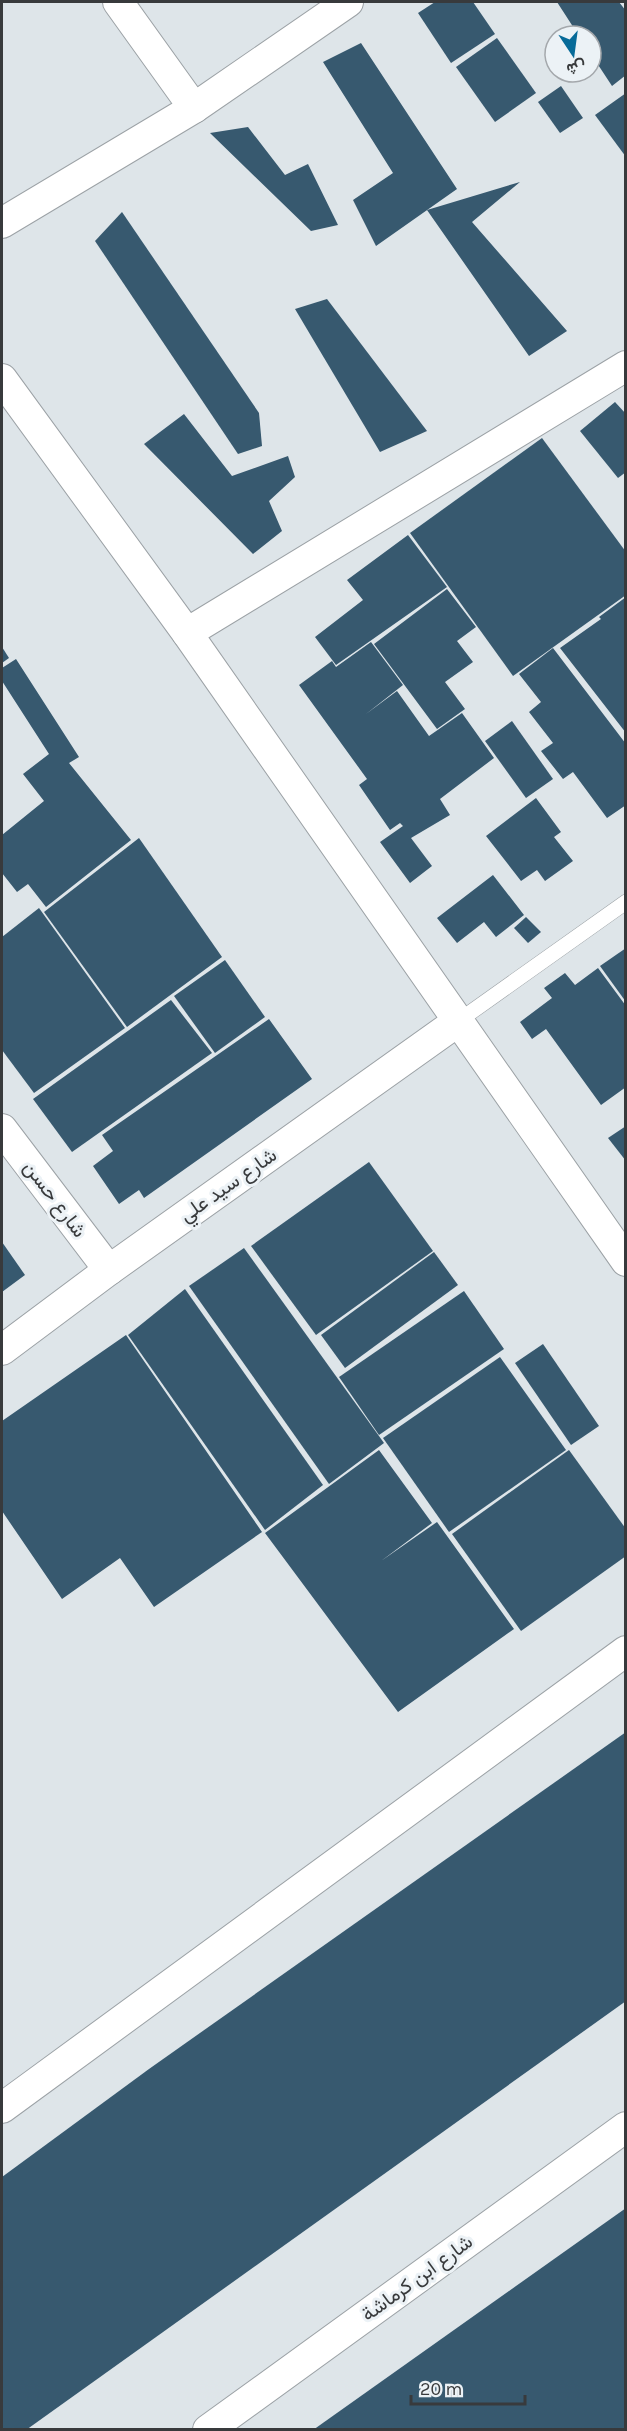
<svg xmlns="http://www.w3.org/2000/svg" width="627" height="2431" font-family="Karla,Vazirmatn,sans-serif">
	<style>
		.building { fill: #37596f }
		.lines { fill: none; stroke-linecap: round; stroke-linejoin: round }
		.service-casing { stroke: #9ca2a6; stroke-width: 16 }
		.minor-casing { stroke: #9ca2a6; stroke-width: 32 }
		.service { stroke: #fff; stroke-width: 15 }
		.minor { stroke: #fff; stroke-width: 30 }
		.labels { text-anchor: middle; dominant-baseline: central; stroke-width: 6; stroke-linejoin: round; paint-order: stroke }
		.street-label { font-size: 20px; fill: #383a3c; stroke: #ecf2f6 }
	</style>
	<rect width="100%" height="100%" fill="#dee5e9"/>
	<g class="building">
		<path d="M435,2H473L495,34L451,63L418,13Z"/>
		<path d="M557,2H619L626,11V75L612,86L591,54V36H579Z"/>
		<path d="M497,38L536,93L495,122L456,67Z"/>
		<path d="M361,43L457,189L376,246L353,200L393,173L323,62Z"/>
		<path d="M561,86L583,118L560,133L538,102Z"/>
		<path d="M626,93V157L595,115Z"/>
		<path d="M248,127L285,175L308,164L338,225L311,231L210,133Z"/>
		<path d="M520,182L472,222L567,331L529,356L427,210Z"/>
		<path d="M122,212L259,413L262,446L238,454L95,241Z"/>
		<path d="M327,299L427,431L380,452L295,309Z"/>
		<path d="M615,402L626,414V472L618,478L580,431Z"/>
		<path d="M184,414L232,476L288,456L295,477L269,501L282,531L253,554L144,444Z"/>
		<path d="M542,438L626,552V595L513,676L410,533Z"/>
		<path d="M408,535L447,587L336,665L315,637L363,600L347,580Z"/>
		<path d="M447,589L476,627L457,641L473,662L445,682L465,709L437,729L374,644Z"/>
		<path d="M626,597V733L560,648L601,619L599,617Z"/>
		<path d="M371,642L403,685L366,714L397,691L429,736L462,713L494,758L440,799L450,815L411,838L432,866L410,883L380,842L403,826L400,823L390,830L359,785L367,779L299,685L332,661L336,667Z"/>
		<path d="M2,647L9,658L2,663Z"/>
		<path d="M553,648L626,744V805L607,818L573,772L563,779L541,751L553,743L529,712L541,702L519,674Z"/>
		<path d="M16,659L79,757L69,763L131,840L46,907L28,884L17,892L2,873V835L44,801L23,774L49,754L2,681V668Z"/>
		<path d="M512,721L553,779L526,798L485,741Z"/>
		<path d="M536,798L561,832L554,837L573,861L545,881L537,870L521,881L486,836Z"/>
		<path d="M139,838L222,957L127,1027L44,912Z"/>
		<path d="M493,875L524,915L496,937L484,922L457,943L437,918Z"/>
		<path d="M39,908L125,1028L34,1093L2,1050V937Z"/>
		<path d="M526,917L541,932L528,943L514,928Z"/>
		<path d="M626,948V1002L600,966Z"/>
		<path d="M225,960L265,1017L215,1053L174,996Z"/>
		<path d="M598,968L626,1006V1087L601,1105L546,1029L532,1039L520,1022L552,998L544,988L565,973L575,985Z"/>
		<path d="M171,1000L212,1053L72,1152L33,1099Z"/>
		<path d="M269,1019L312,1079L144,1198L139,1190L119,1204L93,1166L113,1151L102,1135Z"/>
		<path d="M626,1126V1161L608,1138Z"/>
		<path d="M369,1162L433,1251L316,1335L251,1246Z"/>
		<path d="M2,1242L25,1275L2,1292Z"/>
		<path d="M244,1248L384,1443L329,1484L189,1286Z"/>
		<path d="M434,1252L458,1285L345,1368L321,1335Z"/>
		<path d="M185,1289L323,1485L265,1530L128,1335Z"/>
		<path d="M464,1291L504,1349L379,1435L339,1377Z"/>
		<path d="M126,1335L262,1532L154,1607L120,1558L62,1599L2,1511V1421Z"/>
		<path d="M543,1344L599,1426L571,1445L515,1363Z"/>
		<path d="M500,1357L566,1450L449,1532L383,1438Z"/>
		<path d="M379,1450L432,1523L381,1561L437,1522L514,1629L398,1712L265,1533Z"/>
		<path d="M569,1450L626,1529V1556L521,1631L452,1534Z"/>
		<path d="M626,1732V2001L26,2430H2V2177L149,2069Z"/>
		<path d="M626,2208V2430H313Z"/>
	</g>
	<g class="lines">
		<defs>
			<path id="service" d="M457,1022L626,902"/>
			<g id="minor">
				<path d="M118,2L194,108"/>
				<path d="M2,223L194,108L348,2"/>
				<path d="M2,379L187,633L626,1261"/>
				<path d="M187,633L626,366"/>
				<path d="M2,1129L109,1270"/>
				<path d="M2,1350L109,1270L457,1022"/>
				<path d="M2,2108L626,1651"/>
				<path d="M208,2430L626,2127"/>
			</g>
		</defs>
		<use href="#service" class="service-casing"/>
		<use href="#minor" class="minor-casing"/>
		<use href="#service" class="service"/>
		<use href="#minor" class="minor"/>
	</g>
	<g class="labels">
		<g class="street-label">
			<text transform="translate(228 1185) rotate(-35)">شارع سيد علي</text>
			<text transform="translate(55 1199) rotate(53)">شارع حسن</text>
			<text transform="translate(417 2278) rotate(-36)">شارع ابن كرماشة</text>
		</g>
	</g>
	<rect width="627" height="2431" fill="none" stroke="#383a3c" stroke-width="6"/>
	<g transform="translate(573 54) rotate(167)"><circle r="28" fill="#ecf2f6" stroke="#a4a8ac" stroke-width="1.5"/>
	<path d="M0-4.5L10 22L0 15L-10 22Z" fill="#076b99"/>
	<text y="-9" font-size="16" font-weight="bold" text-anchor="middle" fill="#383a3c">ش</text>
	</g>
	<path d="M411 2395v9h114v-9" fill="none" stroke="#383a3c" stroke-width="3"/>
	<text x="420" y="2395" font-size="18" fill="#383a3c" stroke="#ecf2f6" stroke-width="4.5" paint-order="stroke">20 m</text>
</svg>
